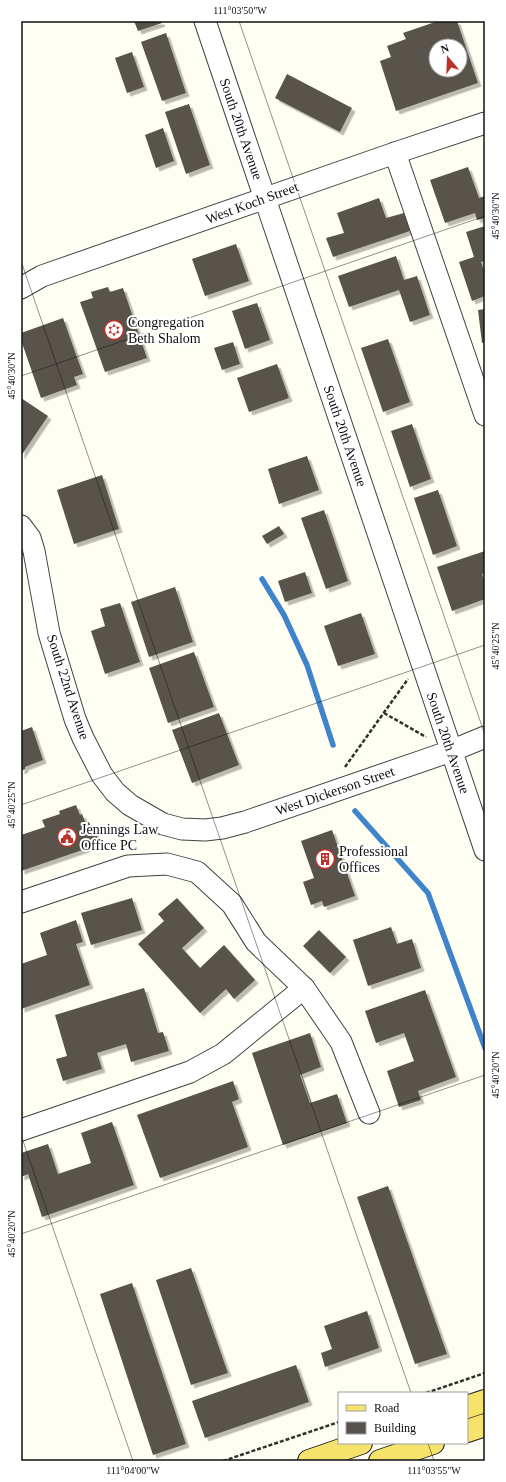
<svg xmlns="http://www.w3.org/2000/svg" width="506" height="1482" font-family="Georgia,serif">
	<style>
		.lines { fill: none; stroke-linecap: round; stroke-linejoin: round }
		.stream { stroke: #3f84cb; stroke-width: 5.5 }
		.building { fill: #58524c; fill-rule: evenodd; filter: url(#shadow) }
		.minor-casing { stroke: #424242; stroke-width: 23 }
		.major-casing { stroke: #202020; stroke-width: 24 }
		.path { stroke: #313131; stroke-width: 2.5; stroke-dasharray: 4 2; stroke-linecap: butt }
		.minor { stroke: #fff; stroke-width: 21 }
		.major { stroke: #f6e36b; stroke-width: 22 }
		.ticks { fill: none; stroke: #0f0f0f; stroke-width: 1; stroke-opacity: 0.45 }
		.labels { text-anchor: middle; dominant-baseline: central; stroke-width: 4; stroke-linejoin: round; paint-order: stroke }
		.street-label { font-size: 14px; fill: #0f0f0f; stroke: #fff }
		.poi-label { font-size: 14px; fill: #0f0f0f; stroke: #fff; text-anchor: start }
		.neatline { fill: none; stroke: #0f0f0f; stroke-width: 1.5 }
		.ticks-label { font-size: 10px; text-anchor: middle; fill: #0f0f0f }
	</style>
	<defs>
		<filter id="shadow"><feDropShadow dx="3.5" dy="3.5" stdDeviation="0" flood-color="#0004"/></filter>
	</defs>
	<rect width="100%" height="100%" fill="#fffef2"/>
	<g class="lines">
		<g class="stream">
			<path d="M262,579L284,615L307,665L333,745"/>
			<path d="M355,811L428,893L485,1048"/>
		</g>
	</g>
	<g class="building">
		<path d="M134,21H161L162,23L138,31Z"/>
		<path d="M438,21H457L478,83L396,111L380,61L391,57L387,46L406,39L403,33ZM436,46H460V70H436Z"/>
		<path d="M166,33L186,93L162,101L141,42Z"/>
		<path d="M132,52L144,87L127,93L115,58Z"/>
		<path d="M287,74L352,108L340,132L275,98Z"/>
		<path d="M189,104L210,165L186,174L165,112Z"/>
		<path d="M163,128L174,161L156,168L145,135Z"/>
		<path d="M468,167L479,198L485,196V218L477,220L475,213L445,223L430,180Z"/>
		<path d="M379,198L386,218L404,213L410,231L333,257L326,238L344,233L337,213Z"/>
		<path d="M485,226V261L481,262L485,273V296L472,301L459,262L474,257L466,232Z"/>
		<path d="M236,244L249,281L205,296L192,259Z"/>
		<path d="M396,256L404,280L417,276L430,315L410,322L399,290L349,307L338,276Z"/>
		<path d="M108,287L110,292L123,288L147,358L105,372L80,302L93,298L91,292Z"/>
		<path d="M257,303L270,340L245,349L232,311Z"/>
		<path d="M485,309V342L482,343L478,310Z"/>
		<path d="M63,318L83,374L74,377L77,385L41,398L21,340V333Z"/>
		<path d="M388,339L410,402L383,412L361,348Z"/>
		<path d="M233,342L240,364L222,370L214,348Z"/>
		<path d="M277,364L289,398L249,412L237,378Z"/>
		<path d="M21,398L48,416L21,456Z"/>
		<path d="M412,424L431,479L410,487L391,431Z"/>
		<path d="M307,456L319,490L279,504L268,469Z"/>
		<path d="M102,475L119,529L74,544L57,490Z"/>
		<path d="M438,490L457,546L433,555L414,498Z"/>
		<path d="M324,510L348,581L326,589L301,518Z"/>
		<path d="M279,526L284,534L267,544L262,536Z"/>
		<path d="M485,551V573L482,574L485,583V599L452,611L437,567Z"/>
		<path d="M305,572L312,593L285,602L278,581Z"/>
		<path d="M175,587L193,642L149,657L131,602Z"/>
		<path d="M120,603L140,662L105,674L91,631L105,626L100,609Z"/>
		<path d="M361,613L375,654L338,666L324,626Z"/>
		<path d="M194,652L214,707L168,723L149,668Z"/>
		<path d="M219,713L239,765L192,783L172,730Z"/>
		<path d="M32,727L43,760L25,767V769L21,771V731Z"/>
		<path d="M76,805L80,815L82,814L86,824L89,822L93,832L95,831L100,844L21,871V835L45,827L42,820L60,814L59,811Z"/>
		<path d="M332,830L355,896L324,907L322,901L311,905L303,882L314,878L301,841Z"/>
		<path d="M132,898L142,930L91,945L81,913Z"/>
		<path d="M177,898L204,928L182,948L200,968L224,945L255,980L234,999L226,989L200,1013L138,944L164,921L158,914Z"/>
		<path d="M76,920L83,942L76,944L90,985L21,1009V964L47,955L40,933Z"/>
		<path d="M391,927L397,944L412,939L421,968L368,986L353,940Z"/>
		<path d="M319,930L346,957L330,973L303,946Z"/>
		<path d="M144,988L158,1033L163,1032L169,1051L131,1062L126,1044L97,1053L102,1069L63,1081L56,1059L67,1056L55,1015Z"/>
		<path d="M425,990L456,1077L418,1091L421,1100L399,1107L387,1071L414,1061L404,1033L376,1043L365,1011Z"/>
		<path d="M310,1033L321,1067L300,1075L310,1103L337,1094L347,1123L283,1145L252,1053Z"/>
		<path d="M233,1081L239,1099L232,1102L248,1147L160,1178L137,1115Z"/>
		<path d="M112,1122L134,1185L42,1217L28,1174L21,1177V1153L48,1144L58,1174L91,1163L81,1133Z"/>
		<path d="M388,1186L447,1354L415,1364L357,1197Z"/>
		<path d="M191,1268L228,1373L191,1385L156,1280Z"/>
		<path d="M132,1283L186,1444L153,1455L100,1294Z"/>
		<path d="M367,1311L379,1348L325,1367L321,1353L332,1349L324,1326Z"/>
		<path d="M296,1365L309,1402L205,1438L192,1401Z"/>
	</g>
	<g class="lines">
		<defs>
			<g id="minor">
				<path d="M205,21L485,850"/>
				<path d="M395,153L485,415"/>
				<path d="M21,288L42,276L395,153L485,123"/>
				<path d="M21,526L30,538L34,551L49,633L75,719L83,738L102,775L115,792L130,805L163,824L182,829L205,830L222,828L245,822L451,751L485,737"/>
				<path d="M21,902L128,866L167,864L197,872L232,904L256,942L304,988L317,1007L341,1042L369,1113"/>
				<path d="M21,1130L190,1072L223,1054L304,988"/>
			</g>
			<g id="major">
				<path d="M467,1407L485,1401"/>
				<path d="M467,1431L485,1425"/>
				<path d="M309,1461L361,1443"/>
				<path d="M380,1461L433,1443"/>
			</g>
		</defs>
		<use href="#minor" class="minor-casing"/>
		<use href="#major" class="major-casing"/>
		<g class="path">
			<path d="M384,713L426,737"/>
			<path d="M345,767L408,679"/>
			<path d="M426,1393L485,1373"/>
			<path d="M223,1461L339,1422"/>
		</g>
		<use href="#minor" class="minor"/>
		<use href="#major" class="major"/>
	</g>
	<path class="ticks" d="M239,21L485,735M21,261L411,1393M21,376L485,216M21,805L485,645M21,1135L133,1461M21,1234L485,1075M428,1443L434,1461"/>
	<defs>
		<symbol id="synagogue-ring" viewBox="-11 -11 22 22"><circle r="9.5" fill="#fff" stroke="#be3128" stroke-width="1.5"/><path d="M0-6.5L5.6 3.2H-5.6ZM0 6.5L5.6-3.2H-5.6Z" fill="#be3128"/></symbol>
		<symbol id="civic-ring" viewBox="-11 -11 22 22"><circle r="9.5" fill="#fff" stroke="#be3128" stroke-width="1.5"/><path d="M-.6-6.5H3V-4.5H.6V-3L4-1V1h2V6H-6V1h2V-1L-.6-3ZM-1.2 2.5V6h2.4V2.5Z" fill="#be3128"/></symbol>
		<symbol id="building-ring" viewBox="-11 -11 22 22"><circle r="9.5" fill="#fff" stroke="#be3128" stroke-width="1.5"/><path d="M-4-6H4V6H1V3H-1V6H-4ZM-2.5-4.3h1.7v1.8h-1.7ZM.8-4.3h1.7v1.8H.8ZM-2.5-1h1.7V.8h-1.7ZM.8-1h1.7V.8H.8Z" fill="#be3128"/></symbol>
	</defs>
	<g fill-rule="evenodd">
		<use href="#synagogue-ring" x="103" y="319" width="22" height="22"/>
		<use href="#civic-ring" x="56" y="826" width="22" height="22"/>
		<use href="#building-ring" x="314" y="848" width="22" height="22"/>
	</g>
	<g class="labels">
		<g class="street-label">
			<text transform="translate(241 129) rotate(71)">South 20th Avenue</text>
			<text transform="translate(252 203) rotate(-20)">West Koch Street</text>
			<text transform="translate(345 436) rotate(71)">South 20th Avenue</text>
			<text transform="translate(68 687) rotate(72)">South 22nd Avenue</text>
			<text transform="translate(448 743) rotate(71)">South 20th Avenue</text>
			<text transform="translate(335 791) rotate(-19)">West Dickerson Street</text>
		</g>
		<g class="poi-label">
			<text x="128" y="322">Congregation<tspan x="128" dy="16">Beth Shalom</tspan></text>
			<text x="81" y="829">Jennings Law<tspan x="81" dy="16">Office PC</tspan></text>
			<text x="339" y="851">Professional<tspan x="339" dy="16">Offices</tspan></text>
		</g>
	</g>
	<rect width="506" height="1482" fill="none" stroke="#ffffff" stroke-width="44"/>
	<rect x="338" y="1392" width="130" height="52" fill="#ffffff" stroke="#9f9f9f"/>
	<rect x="346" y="1405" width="20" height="6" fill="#f6e36b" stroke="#9f9f9f"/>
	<text x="374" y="1412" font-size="12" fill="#0f0f0f">Road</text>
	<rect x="346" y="1422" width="20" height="12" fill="#58524c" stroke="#9f9f9f"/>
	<text x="374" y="1432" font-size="12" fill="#0f0f0f">Building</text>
	<g transform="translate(448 58) rotate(341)"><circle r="19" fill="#ffffff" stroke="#9f9f9f"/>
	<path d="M0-3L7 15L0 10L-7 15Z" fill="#be3128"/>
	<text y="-6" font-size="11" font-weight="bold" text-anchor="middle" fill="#0f0f0f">N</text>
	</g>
	<rect x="22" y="22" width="462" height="1438" class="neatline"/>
	<g class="ticks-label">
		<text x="240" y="14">111°03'50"W</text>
		<text transform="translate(495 216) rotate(-90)" y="4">45°40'30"N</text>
		<text transform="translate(11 376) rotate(-90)" y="4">45°40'30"N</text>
		<text transform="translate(495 646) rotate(-90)" y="4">45°40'25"N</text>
		<text transform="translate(11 805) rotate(-90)" y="4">45°40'25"N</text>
		<text transform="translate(495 1075) rotate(-90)" y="4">45°40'20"N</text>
		<text transform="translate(11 1234) rotate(-90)" y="4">45°40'20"N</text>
		<text x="133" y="1474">111°04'00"W</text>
		<text x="434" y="1474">111°03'55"W</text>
	</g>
</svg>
